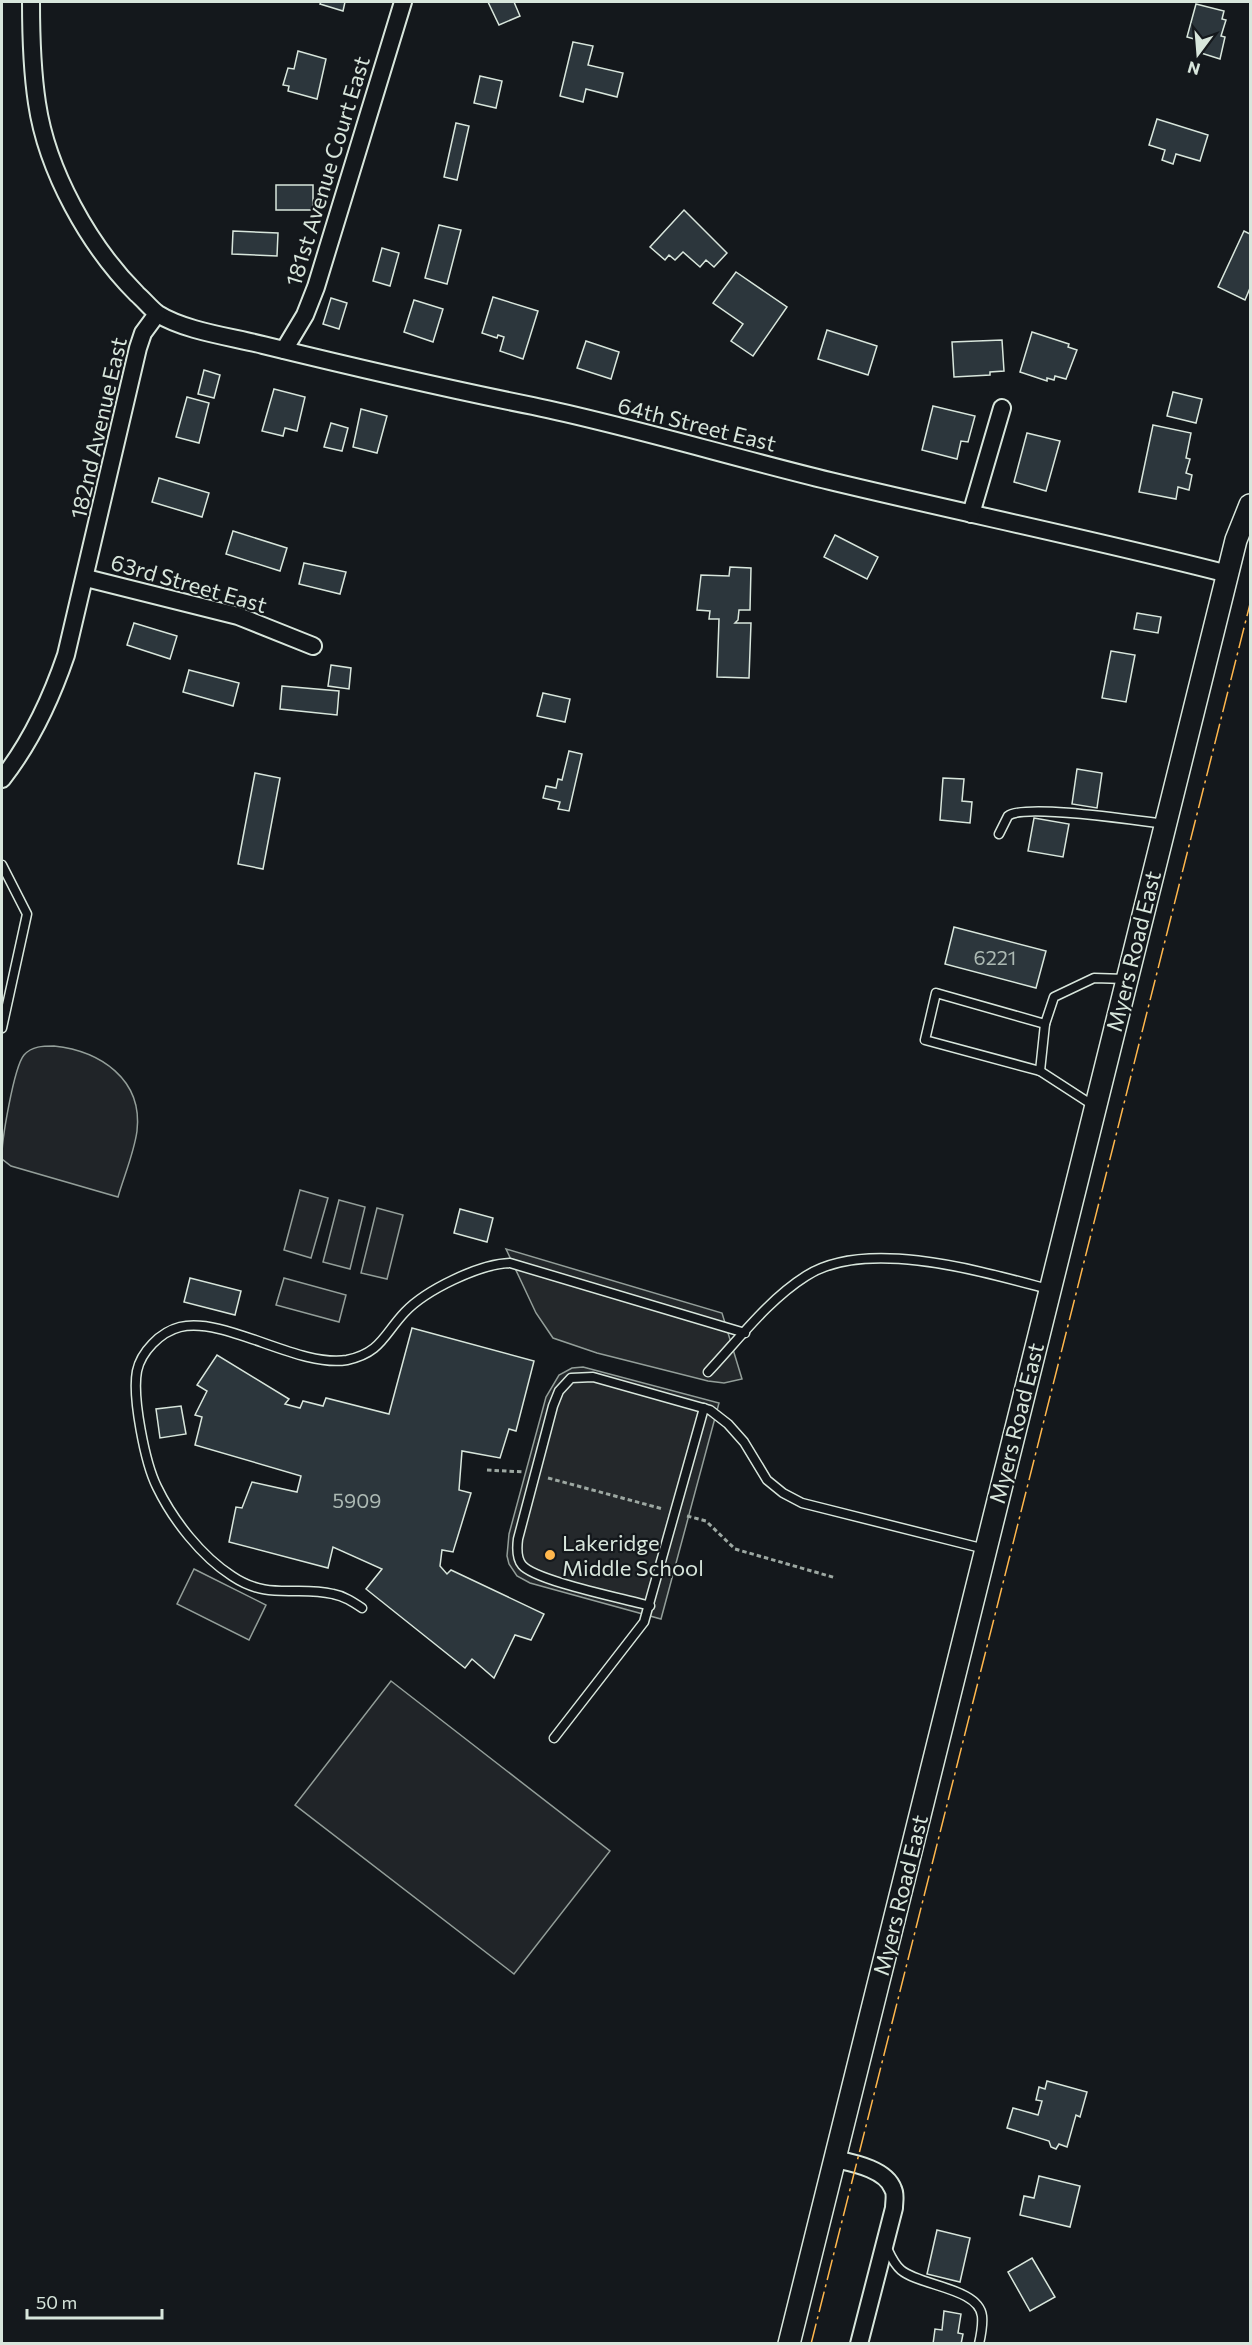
<svg xmlns="http://www.w3.org/2000/svg" width="1252" height="2345" font-family="Commissioner,sans-serif">
	<style>
		.green { fill: #202428; stroke: #939e99; stroke-width: 1.5 }
		.parking { fill: #24282b; stroke: #939e99; stroke-width: 1.5 }
		.building { fill: #2c363c; stroke: #d8e6dc; stroke-width: 1.5 }
		.lines { fill: none; stroke-linecap: round; stroke-linejoin: round }
		.service-casing { stroke: #d8e6dc; stroke-width: 11 }
		.minor-casing { stroke: #d8e6dc; stroke-width: 20 }
		.tertiary-casing { stroke: #d8e6dc; stroke-width: 24 }
		.path { stroke: #9da8a2; stroke-width: 3; stroke-dasharray: 4.5 3; stroke-linecap: butt }
		.service { stroke: #14181c; stroke-width: 8 }
		.minor { stroke: #14181c; stroke-width: 16 }
		.tertiary { stroke: #14181c; stroke-width: 21 }
		.power { stroke: #ffb74d; stroke-width: 1.5; stroke-dasharray: 21 4.5 3 4.5; stroke-linecap: butt }
		.poi-dot { fill: #ffb74d; stroke: #14181c; stroke-width: 2 }
		.labels { text-anchor: middle; dominant-baseline: central; stroke-width: 4.5; stroke-linejoin: round; paint-order: stroke }
		.number-label { font-size: 20px; fill: #adbab4 }
		.street-label { font-size: 22px; fill: #d8e6dc; stroke: #14181c }
		.poi-label { font-size: 22px; fill: #d8e6dc; stroke: #14181c; text-anchor: start }
	</style>
	<rect width="100%" height="100%" fill="#14181c"/>
	<g class="green">
		<path d="M54,1046C100,1051 143,1079 137,1131C134,1153 124,1176 118,1197L11,1166L2,1159C1,1142 14,1067 24,1055C32,1046 43,1046 54,1046Z"/>
		<path d="M300,1190L328,1198L311,1258L284,1250Z"/>
		<path d="M339,1200L365,1207L350,1269L323,1262Z"/>
		<path d="M377,1208L403,1215L387,1279L361,1273Z"/>
		<path d="M284,1278L346,1295L339,1322L276,1305Z"/>
		<path d="M194,1569L266,1605L249,1640L177,1604Z"/>
		<path d="M391,1681L610,1851L514,1974L295,1805Z"/>
	</g>
	<g class="parking">
		<path d="M506,1249L722,1313L742,1379L724,1383L708,1381L597,1353L553,1338L536,1313Z"/>
		<path d="M583,1367L719,1403L661,1619L530,1583L517,1576L509,1564L507,1556L509,1534L546,1397L559,1375L572,1368Z"/>
	</g>
	<g class="building">
		<path d="M321,2H345L343,11L320,4Z"/>
		<path d="M488,2H514L520,16L499,25Z"/>
		<path d="M1196,4L1224,11L1222,19L1226,20L1221,36L1225,37L1220,59L1201,53L1203,45L1197,44L1198,40L1187,37Z"/>
		<path d="M573,42L593,46L588,65L623,73L617,97L586,89L583,102L560,96Z"/>
		<path d="M298,51L326,59L317,99L288,91L289,86L283,85L288,68L294,69Z"/>
		<path d="M480,76L502,81L496,108L474,103Z"/>
		<path d="M1157,119L1208,135L1200,161L1176,154L1173,164L1162,160L1165,150L1149,145Z"/>
		<path d="M456,123L469,126L457,180L444,177Z"/>
		<rect x="276" y="185" width="37" height="25"/>
		<path d="M684,210L727,253L714,267L706,260L700,267L683,252L675,260L669,255L665,260L650,247Z"/>
		<path d="M439,225L461,230L447,284L425,278Z"/>
		<path d="M233,231L278,233L277,256L232,254Z"/>
		<path d="M1244,231L1250,234V288L1245,300L1218,287Z"/>
		<path d="M382,248L399,253L390,286L373,281Z"/>
		<path d="M736,272L787,307L753,356L731,341L743,324L713,303Z"/>
		<path d="M493,297L538,311L523,359L500,351L504,337L498,335L497,338L482,333Z"/>
		<path d="M331,298L347,303L339,329L323,324Z"/>
		<path d="M414,300L443,309L433,342L404,332Z"/>
		<path d="M827,330L877,346L868,375L818,359Z"/>
		<path d="M1032,332L1069,344L1068,347L1077,350L1066,379L1055,376L1054,380L1047,378V381L1020,372Z"/>
		<path d="M1002,340L1004,371L990,372V375L954,377L952,342Z"/>
		<path d="M586,341L619,352L611,379L577,368Z"/>
		<path d="M204,370L220,375L214,398L198,394Z"/>
		<path d="M274,389L305,397L297,431L285,428L283,436L262,431Z"/>
		<path d="M1173,392L1202,399L1196,423L1167,416Z"/>
		<path d="M187,397L209,403L199,443L176,437Z"/>
		<path d="M933,406L975,416L968,442L961,441L957,459L922,450Z"/>
		<path d="M361,409L387,416L377,453L353,447Z"/>
		<path d="M331,423L348,428L342,451L324,447Z"/>
		<path d="M1153,425L1191,433L1186,458L1190,459L1186,473L1192,475L1189,490L1178,487L1176,499L1139,492Z"/>
		<path d="M1027,433L1060,441L1046,491L1014,482Z"/>
		<path d="M159,478L209,493L202,517L152,502Z"/>
		<path d="M233,531L287,548L280,571L226,554Z"/>
		<path d="M835,535L878,557L867,579L824,557Z"/>
		<path d="M304,563L346,572L340,594L299,584Z"/>
		<path d="M730,567L751,568L750,610H739L738,620L735,623H751L749,678L717,677L719,619H709L710,611L697,610L701,575L729,576Z"/>
		<path d="M1137,613L1161,617L1158,633L1134,629Z"/>
		<path d="M134,623L177,636L170,659L127,645Z"/>
		<path d="M1111,651L1135,655L1126,702L1102,698Z"/>
		<path d="M331,665L351,668L349,689L328,686Z"/>
		<path d="M189,670L239,683L233,706L183,692Z"/>
		<path d="M282,686L339,691L337,715L280,709Z"/>
		<path d="M543,693L570,699L565,722L537,716Z"/>
		<path d="M569,751L582,754L569,811L558,809L560,802L543,798L546,786L556,788L558,779L562,780Z"/>
		<path d="M1077,769L1102,773L1097,808L1072,804Z"/>
		<path d="M255,773L280,778L263,869L238,864Z"/>
		<path d="M943,778L964,779L962,801L972,802L970,823L940,820Z"/>
		<path d="M1034,818L1069,824L1063,857L1028,851Z"/>
		<path d="M954,927L1046,951L1036,988L945,964Z"/>
		<path d="M460,1209L493,1218L487,1242L454,1233Z"/>
		<path d="M190,1278L241,1291L235,1315L184,1302Z"/>
		<path d="M412,1328L534,1361L516,1431L509,1429L500,1458L462,1451L459,1490L471,1493L453,1552L442,1550L440,1566L447,1574L451,1570L544,1614L531,1640L515,1635L494,1678L472,1659L465,1668L366,1589L382,1569L333,1547L328,1568L229,1542L236,1507L242,1508L252,1482L297,1492L301,1476L195,1445L202,1417L195,1415L207,1391L197,1385L217,1355L289,1399L285,1404L300,1408L303,1401L323,1406L326,1398L389,1414Z"/>
		<path d="M181,1406L186,1434L160,1438L156,1409Z"/>
		<path d="M1047,2081L1087,2092L1080,2117L1076,2115L1067,2147L1059,2144L1056,2149L1051,2147L1049,2141L1007,2128L1013,2108L1038,2115L1042,2101L1036,2100L1039,2087L1045,2089Z"/>
		<path d="M1039,2176L1080,2186L1070,2227L1020,2215L1024,2196L1034,2198Z"/>
		<path d="M937,2230L970,2238L960,2282L927,2274Z"/>
		<path d="M1032,2258L1055,2297L1030,2311L1008,2272Z"/>
		<path d="M944,2311L961,2314L958,2333L963,2334L961,2344H933L935,2329L942,2330Z"/>
	</g>
	<g class="lines">
		<defs>
			<g id="service">
				<path d="M999,834L1008,816C1024,803 1139,821 1165,824"/>
				<path d="M2,865L27,914L2,1028"/>
				<path d="M1040,1071L1045,1024"/>
				<path d="M1094,1106L1040,1071L925,1040L936,993L1045,1024L1054,997L1094,978L1126,979"/>
				<path d="M708,1372C739,1339 768,1300 806,1276C866,1237 984,1272 1048,1289"/>
				<path d="M650,1606C626,1599 535,1581 522,1565C516,1558 517,1547 518,1539L553,1406L559,1391L571,1378L593,1377L710,1410L728,1424L744,1442L767,1480L783,1493L802,1503L985,1549"/>
				<path d="M362,1608C353,1602 344,1596 333,1594C296,1585 269,1601 232,1576C201,1556 173,1520 157,1487C145,1463 132,1397 137,1371C141,1352 160,1332 180,1327C225,1316 298,1368 347,1360C381,1353 384,1334 405,1312C426,1290 479,1264 510,1263L745,1333"/>
				<path d="M554,1738L644,1622L704,1408"/>
				<path d="M886,2246C890,2254 893,2263 901,2270C920,2286 979,2288 982,2316C983,2325 981,2335 979,2344"/>
			</g>
			<g id="minor">
				<path d="M31,2C31,36 32,70 37,103C47,171 89,246 137,294C144,300 151,309 158,314C185,331 232,337 263,345C353,367 443,388 533,406C633,427 731,457 830,481C963,513 1096,540 1228,574"/>
				<path d="M284,350L305,315L316,287L403,2"/>
				<path d="M971,514L1002,408"/>
				<path d="M86,578L238,616L313,646"/>
				<path d="M2,779C31,742 51,699 66,655L138,348L143,333L157,314"/>
				<path d="M835,2159C853,2163 886,2169 893,2189C896,2194 894,2202 894,2208L859,2344"/>
			</g>
			<path id="tertiary" d="M789,2344L1236,540L1250,505"/>
		</defs>
		<use href="#service" class="service-casing"/>
		<use href="#minor" class="minor-casing"/>
		<use href="#tertiary" class="tertiary-casing"/>
		<g class="path">
			<path d="M487,1470L524,1472"/>
			<path d="M548,1478L663,1509"/>
			<path d="M687,1516L706,1521L735,1549L836,1578"/>
		</g>
		<use href="#service" class="service"/>
		<use href="#minor" class="minor"/>
		<use href="#tertiary" class="tertiary"/>
		<path class="power" d="M811,2344L1250,604"/>
	</g>
	<circle class="poi-dot" cx="550" cy="1555" r="6"/>
	<g class="labels">
		<g class="number-label">
			<text x="995" y="957">6221</text>
			<text x="357" y="1500">5909</text>
		</g>
		<g class="street-label">
			<text transform="translate(327 171) rotate(-73)">181st Avenue Court East</text>
			<text transform="translate(697 424) rotate(14)">64th Street East</text>
			<text transform="translate(98 428) rotate(-77)">182nd Avenue East</text>
			<text transform="translate(189 583) rotate(16)">63rd Street East</text>
			<text transform="translate(1133 951) rotate(-76)">Myers Road East</text>
			<text transform="translate(1016 1423) rotate(-76)">Myers Road East</text>
			<text transform="translate(900 1895) rotate(-76)">Myers Road East</text>
		</g>
		<g class="poi-label">
			<text x="562" y="1542">Lakeridge<tspan x="562" dy="25">Middle School</tspan></text>
		</g>
	</g>
	<rect width="1252" height="2345" fill="none" stroke="#d8e6dc" stroke-width="6"/>
	<g transform="translate(1198 54) rotate(196)" stroke="#14181c" stroke-width="4.5" paint-order="stroke">
	<path d="M0-4.5L10 22L0 15L-10 22Z" fill="#d8e6dc"/>
	<text y="-9" font-size="16" font-weight="bold" text-anchor="middle" fill="#d8e6dc">N</text>
	</g>
	<path d="M27 2309v9h135v-9" fill="none" stroke="#d8e6dc" stroke-width="3"/>
	<text x="36" y="2309" font-size="18" fill="#d8e6dc" stroke="#14181c" stroke-width="4.5" paint-order="stroke">50 m</text>
</svg>
